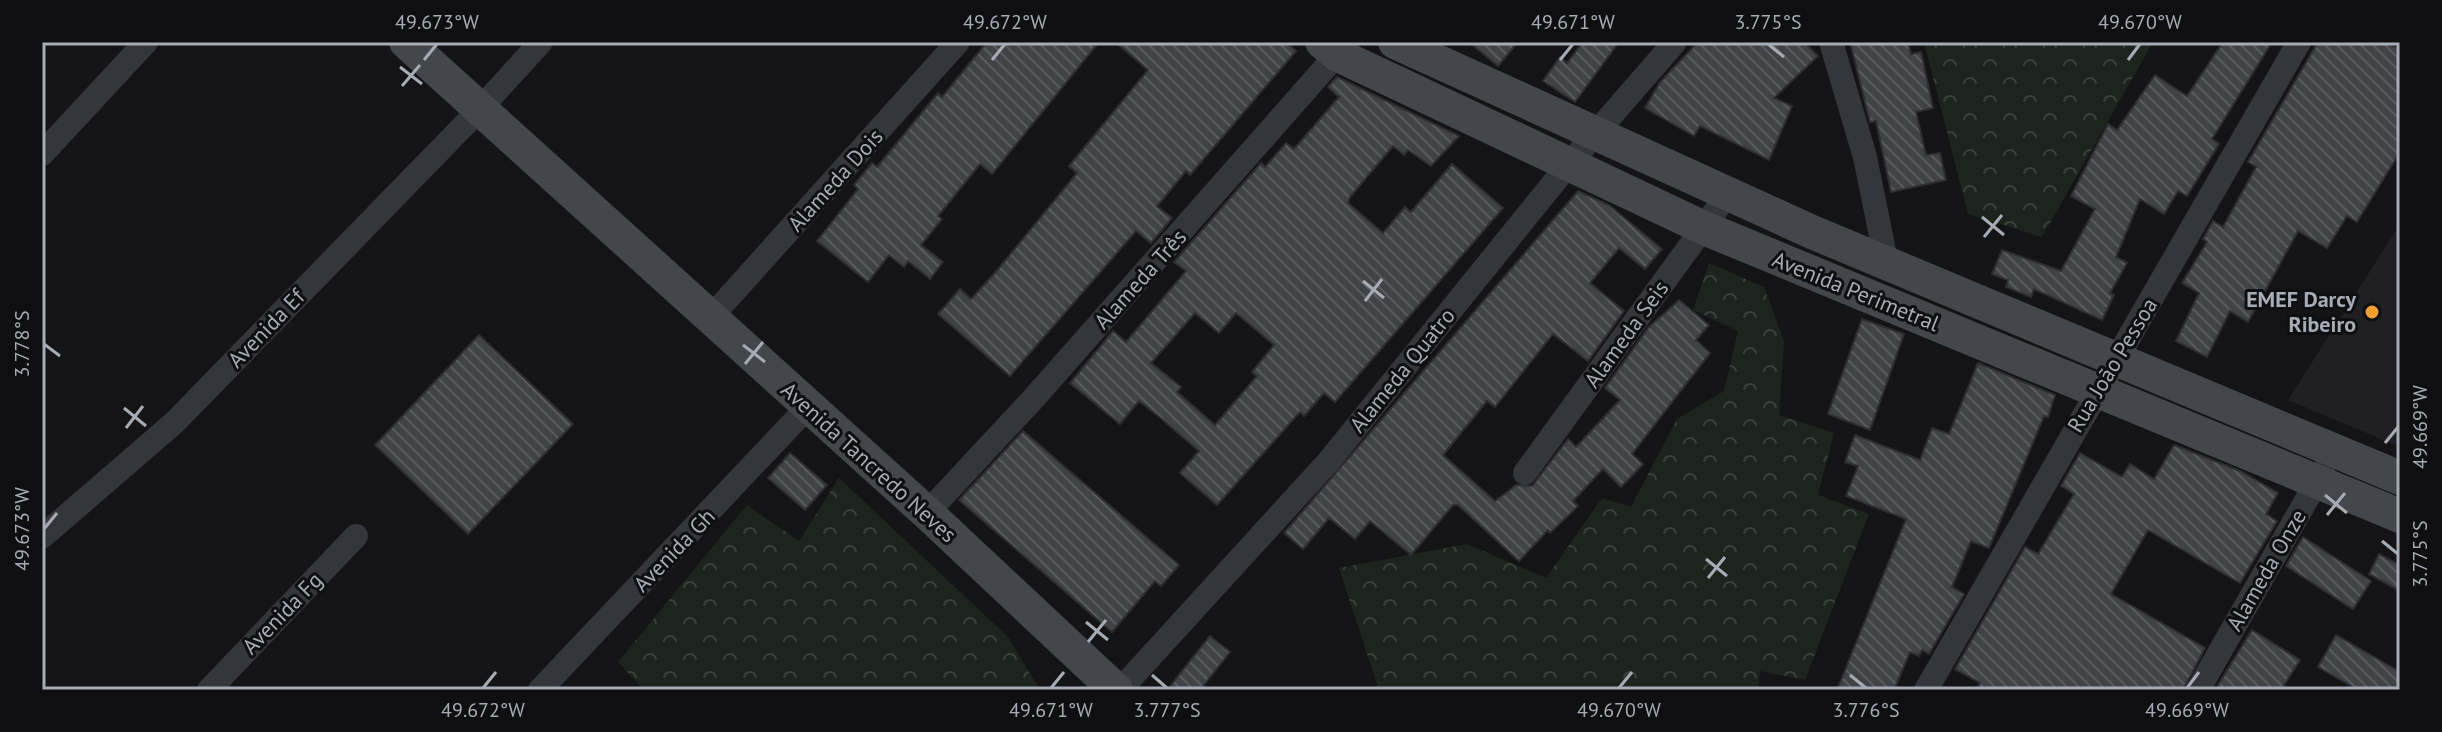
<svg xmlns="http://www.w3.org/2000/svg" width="2442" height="732" font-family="'PT Sans',sans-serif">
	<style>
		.built { fill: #202023 }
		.forest { fill: url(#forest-crowns) }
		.building { fill: url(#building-back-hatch); stroke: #2e2e32; stroke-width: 2; fill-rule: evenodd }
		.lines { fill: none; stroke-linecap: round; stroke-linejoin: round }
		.street { stroke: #35363b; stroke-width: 24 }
		.secondary { stroke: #43464b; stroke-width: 34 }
		.ticks { fill: none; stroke: #a6acb6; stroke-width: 3 }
		.poi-dot { fill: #f1a131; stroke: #0f0f11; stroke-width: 3 }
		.labels { text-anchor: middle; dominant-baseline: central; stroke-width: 6; stroke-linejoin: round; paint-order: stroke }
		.street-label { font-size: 22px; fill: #a6acb6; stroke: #0f0f11 }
		.poi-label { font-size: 22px; font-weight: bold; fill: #a6acb6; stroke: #0f0f11; text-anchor: end }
		.neatline { fill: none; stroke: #a6acb6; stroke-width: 3 }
		.ticks-label { font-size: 20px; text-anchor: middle; fill: #a6acb6 }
	</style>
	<defs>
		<pattern id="forest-crowns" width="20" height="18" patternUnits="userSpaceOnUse" patternTransform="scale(2)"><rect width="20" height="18" fill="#1c241d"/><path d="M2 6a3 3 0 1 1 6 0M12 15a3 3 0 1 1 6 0" fill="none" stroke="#3a413c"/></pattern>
		<pattern id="building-back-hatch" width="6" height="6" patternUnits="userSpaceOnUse" patternTransform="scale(2)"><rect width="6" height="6" fill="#404246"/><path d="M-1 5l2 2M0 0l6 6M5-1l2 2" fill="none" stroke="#595b5e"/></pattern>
	</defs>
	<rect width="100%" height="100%" fill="#141416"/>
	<path class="built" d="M2400,224V447L2288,400Z"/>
	<g class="forest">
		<path d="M1924,42H2153L2042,237L1968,214Z"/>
		<path d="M1709,263L1764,287L1784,341L1779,415L1834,433L1818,495L1869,514L1805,680L1760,671L1758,690H1379L1339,568L1467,544L1546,578L1602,498L1631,507L1677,419L1724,391L1738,331L1693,310Z"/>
		<path d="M839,478L1008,637L1040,690H644L618,662L747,505L799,541Z"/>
	</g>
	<g class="building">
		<path d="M987,42H1099L992,174L980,164L938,216L942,219L921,245L943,262L930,279L908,261L904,267L889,255L868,282L817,241L858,189L854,185L872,163L877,167L938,93L942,97Z"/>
		<path d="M1115,42H1286L1296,51L1190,175L1186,171L1157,206L1172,218L1151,243L1136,231L1010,376L938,314L960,289L971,299L994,274L1077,173L1069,166L1148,70Z"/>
		<path d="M1469,42H1518L1498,66Z"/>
		<path d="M1583,42H1619L1575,102L1543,81L1560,57L1567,63Z"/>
		<path d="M1698,42H1804L1818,56L1774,98L1792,106L1769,160L1700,126L1694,136L1645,108L1660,82Z"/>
		<path d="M1850,42H1908L1911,54L1921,52L1933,108L1916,112L1926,155L1940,153L1946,180L1891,192L1876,121L1870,122Z"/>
		<path d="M2223,42H2272L2212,139L2219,144L2187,196L2178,191L2164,214L2140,199L2116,257L2127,263L2110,293L2114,295L2102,320L2034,289L2031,297L2006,287L2008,280L1992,274L2002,250L2061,271L2095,209L2071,196L2108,124L2117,130L2155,75L2187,96Z"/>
		<path d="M2318,42H2387L2400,49V152L2357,222L2347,216L2327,248L2298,231L2248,322L2230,311L2207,357L2176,341L2199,293L2182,283L2207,242L2203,239L2213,221L2223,227L2256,167L2248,162Z"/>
		<path d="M1337,77L1459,136L1431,166L1408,150L1404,155L1393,146L1350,197L1348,203L1383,233L1405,207L1411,212L1452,164L1503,208L1335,402L1324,393L1304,416L1300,412L1217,505L1180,473L1199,451L1157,415L1139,401L1120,424L1070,383L1113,331L1126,342L1186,271L1174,262L1261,163L1265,167L1286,143L1294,149L1339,97L1328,87ZM1195,313L1219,333L1236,313L1274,345L1252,372L1257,376L1215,425L1177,392L1181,387L1151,363Z"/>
		<path d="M1578,191L1609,205L1662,249L1645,269L1619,248L1590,283L1624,311L1588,361L1553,334L1495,407L1487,401L1443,455L1495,501L1516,485L1532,486L1568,439L1576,447L1620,400L1605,388L1649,327L1679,300L1709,325L1696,340L1710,353L1632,454L1643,464L1621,487L1603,469L1573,501L1578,506L1550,533L1548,530L1519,561L1458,505H1453L1411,555L1370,521L1355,539L1329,518L1303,549L1284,533Z"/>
		<path d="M1862,319L1904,334L1870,430L1828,414Z"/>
		<path d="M479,335L573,424L468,534L375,445Z"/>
		<path d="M1978,363L2055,395L2048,417L2044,416L1989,548L1971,541L1952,587L1964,594L1929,654L1922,650L1919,656L1910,652L1894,690H1837L1906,519L1846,496L1858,466L1845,462L1855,435L1920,460L1932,428L1949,434Z"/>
		<path d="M1023,431L1179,565L1161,586L1155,581L1112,632L959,500Z"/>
		<path d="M2174,445L2240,471L2278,493L2266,514L2277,521L2240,583L2148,530L2111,594L2205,648L2183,690H1976L1980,683L1955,669L2025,547L2038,554L2074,494L2061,486L2080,453L2122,477L2130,464L2154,479Z"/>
		<path d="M790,453L827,485L805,510L768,478Z"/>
		<path d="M2303,537L2371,581L2353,609L2286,566Z"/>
		<path d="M2379,554L2400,565V591L2369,574Z"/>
		<path d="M2252,630L2300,660L2281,690H2215Z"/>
		<path d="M2336,635L2400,672V690H2358L2318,667Z"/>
		<path d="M1210,636L1230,652L1200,690H1167Z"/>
	</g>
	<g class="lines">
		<g class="street">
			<path d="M1831,42L1865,157L1887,265"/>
			<path d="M42,154L146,42"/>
			<path d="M711,317L958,42"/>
			<path d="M1525,473L1727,195"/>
			<path d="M927,513L1034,398L1347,43"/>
			<path d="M42,537L175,422L480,109L541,42"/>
			<path d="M209,690L356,536"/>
			<path d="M540,690L807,408"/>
			<path d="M1120,690L1329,461L1568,165L1675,42"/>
			<path d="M1926,690L2299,42"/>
			<path d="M2198,690L2323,471"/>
		</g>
		<g class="secondary">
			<path d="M406,42L927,513L1116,690"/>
			<path d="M1322,42L1338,55L1704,228L2400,516"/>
			<path d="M1395,42L1812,232L2400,478"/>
		</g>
	</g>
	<path class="ticks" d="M1768,44L1784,57M424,60L437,44M992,60L1005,44M1560,60L1573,44M2128,60L2140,44M400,67L422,84M402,86L420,65M1982,217L2004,235M1984,237L2002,215M1363,281L1384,298M1365,301L1382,279M44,344L60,356M743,345L765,362M745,364L763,342M124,408L146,426M126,428L143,406M2385,443L2398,427M2325,495L2347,513M2327,515L2345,493M44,529L57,513M2382,541L2398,554M1706,559L1727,576M1708,578L1725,557M1086,622L1108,640M1088,642L1106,620M1152,675L1167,688M1850,675L1866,688M483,688L496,672M1051,688L1064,672M1619,688L1632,672M2187,688L2199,672"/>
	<circle class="poi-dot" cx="2372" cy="312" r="8"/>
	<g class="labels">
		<g class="street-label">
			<text transform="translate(835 180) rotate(-48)">Alameda Dois</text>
			<text transform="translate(1140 279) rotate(-48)">Alameda Três</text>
			<text transform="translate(1856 291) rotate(22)">Avenida Perimetral</text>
			<text transform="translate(266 328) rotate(-46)">Avenida Ef</text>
			<text transform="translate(1626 334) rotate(-54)">Alameda Seis</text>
			<text transform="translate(2112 365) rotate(-59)">Rua João Pessoa</text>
			<text transform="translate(1402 370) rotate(-51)">Alameda Quatro</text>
			<text transform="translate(869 462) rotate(42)">Avenida Tancredo Neves</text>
			<text transform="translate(674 550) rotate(-46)">Avenida Gh</text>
			<text transform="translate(2266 570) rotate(-60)">Alameda Onze</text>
			<text transform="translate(282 613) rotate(-46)">Avenida Fg</text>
		</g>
		<g class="poi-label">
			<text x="2356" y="299">EMEF Darcy<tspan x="2356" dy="25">Ribeiro</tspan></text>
		</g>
	</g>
	<rect width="2442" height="732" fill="none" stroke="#0f0f11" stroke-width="88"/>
	<rect x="44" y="44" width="2354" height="644" class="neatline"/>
	<g class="ticks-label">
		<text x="437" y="29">49.673°W</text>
		<text x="1005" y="29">49.672°W</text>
		<text x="1573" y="29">49.671°W</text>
		<text x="1768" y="29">3.775°S</text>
		<text x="2140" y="29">49.670°W</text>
		<text transform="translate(22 344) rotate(-90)" y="7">3.778°S</text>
		<text transform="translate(2420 427) rotate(-90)" y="7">49.669°W</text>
		<text transform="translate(22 529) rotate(-90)" y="7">49.673°W</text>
		<text transform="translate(2420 554) rotate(-90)" y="7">3.775°S</text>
		<text x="483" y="717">49.672°W</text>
		<text x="1051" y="717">49.671°W</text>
		<text x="1167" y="717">3.777°S</text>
		<text x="1619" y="717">49.670°W</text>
		<text x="1866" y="717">3.776°S</text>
		<text x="2187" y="717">49.669°W</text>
	</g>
</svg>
